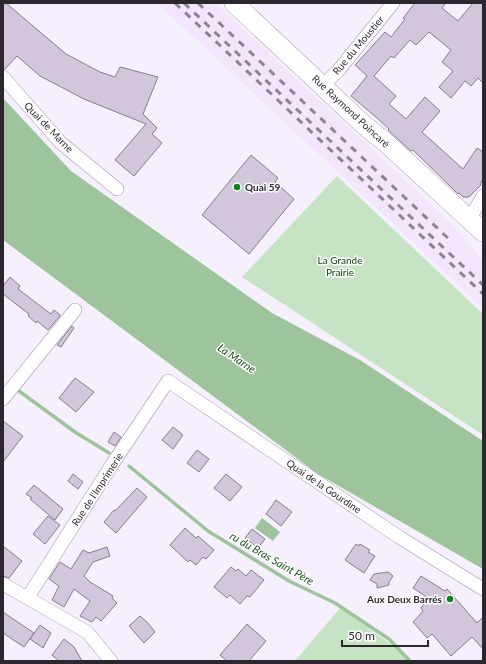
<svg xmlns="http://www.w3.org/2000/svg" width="486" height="664" font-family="Lato,sans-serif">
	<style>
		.built { fill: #f2e5fc }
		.green { fill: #c6e3c4 }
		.water { fill: #9dc49b }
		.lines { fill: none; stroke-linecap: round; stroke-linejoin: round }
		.stream { stroke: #9dc49b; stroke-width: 3.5 }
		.building { fill: #d2c6dc; stroke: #877c90 }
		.street-casing { stroke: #a296ab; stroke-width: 14 }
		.secondary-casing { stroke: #a296ab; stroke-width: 20 }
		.street { stroke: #fff; stroke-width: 13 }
		.secondary { stroke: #fff; stroke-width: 19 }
		.rail { stroke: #8b8590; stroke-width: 3; stroke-dasharray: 7 7; stroke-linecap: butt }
		.poi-dot { fill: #078912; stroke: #fff; stroke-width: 1.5 }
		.labels { text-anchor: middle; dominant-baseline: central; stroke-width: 3; stroke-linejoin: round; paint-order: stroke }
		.street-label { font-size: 10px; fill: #2c272f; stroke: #fff }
		.poi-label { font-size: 10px; font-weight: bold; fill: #2c272f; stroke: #fff; text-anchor: start }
		.park-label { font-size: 10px; fill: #0a430b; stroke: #fff }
		.water-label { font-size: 11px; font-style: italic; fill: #1a5019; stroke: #fff }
	</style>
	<rect width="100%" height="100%" fill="#f6effd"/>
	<path class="built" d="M157,3H215L344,123L454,226L483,261V308Z"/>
	<g class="green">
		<path d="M337,176L483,314V435L242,277Z"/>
		<path d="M341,607L413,661H295Z"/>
	</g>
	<g class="water">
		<path d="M3,98L71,171L272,313L360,360L483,441V569L318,474L3,240Z"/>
		<path d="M262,518L280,532L273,541L255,528Z"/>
	</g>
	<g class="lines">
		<g class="stream">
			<path d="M19,391L75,432L109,453"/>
			<path d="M129,466L208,531L289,581L335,603L389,639L410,661"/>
		</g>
	</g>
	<g class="building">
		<path d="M3,3H6L66,54L100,72L115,77L120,67L158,77L143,114L157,128L152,134L162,143L134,176L115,160L146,124L84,99L40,76L17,56L5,69H3Z"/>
		<path d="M415,3H446L442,8L458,21L473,3H483V83L478,78L471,86L465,81L451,98L439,87L453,71L442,62L451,50L429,32L416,45L410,40L394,58L391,56L374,76L396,96L389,104L406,119L425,97L440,111L422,132L463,169L477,148L483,152V179L480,184L481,185L469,197H463L459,193L458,194L413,150L411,151L388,130L389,129L377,118L351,96L367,76L355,65L385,32L391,37L405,19L403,18Z"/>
		<path d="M251,155L278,178L275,182L294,199L249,254L202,215Z"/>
		<path d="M10,277L20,286L18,289L51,314L54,310L59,314L60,316L48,330L37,321L36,323L28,316L29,314L3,294V286Z"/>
		<path d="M72,326L74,328L61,347L57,345Z"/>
		<path d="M75,378L94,392L76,412L59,398Z"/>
		<path d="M3,421L23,436L3,462Z"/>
		<path d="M173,427L183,435L173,449L162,440Z"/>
		<path d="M114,432L121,437L115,446L108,442Z"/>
		<path d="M197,450L209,459L199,472L187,463Z"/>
		<path d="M73,474L83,482L78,489L68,481Z"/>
		<path d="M226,474L242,487L230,501L214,488Z"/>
		<path d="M34,485L63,509L55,520L30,499L32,498L26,494Z"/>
		<path d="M137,488L147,497L116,533L104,522L114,510L115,511Z"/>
		<path d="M276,500L292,512L281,526L266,514Z"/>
		<path d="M48,516L60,525L45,544L33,534Z"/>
		<path d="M185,528L196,538L198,536L214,550L206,559L203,557L196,565L190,560L188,562L170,545Z"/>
		<path d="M252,529L265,539L258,548L245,538Z"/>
		<path d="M356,544L359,546L360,544L370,550L368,552L375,556L364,573L345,560Z"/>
		<path d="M3,546L22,561L9,578L3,576Z"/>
		<path d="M107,547L110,556L93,562L84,576L90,582L113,596L112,598L117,603L101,621L96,617L92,622L80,616L90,601L74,589L64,607L52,600L59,586L49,579L60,562L71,569L83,550L89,553Z"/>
		<path d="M231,567L236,571L238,569L246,576L251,570L264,580L250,597L247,596L240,604L230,595L227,598L214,587Z"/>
		<path d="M388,572L393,576L389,582V585L377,588V584L370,580L374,574Z"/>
		<path d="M421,576L445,591L447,589L477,623L483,617V649L472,637L451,656L432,634L427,638L413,622L423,611L421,608L428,598L413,588Z"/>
		<path d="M3,612L34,633L24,647L3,633Z"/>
		<path d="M140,616L147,622L155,632L144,643L129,626Z"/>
		<path d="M247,624L266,641L249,661H227L220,655Z"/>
		<path d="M40,625L51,633L43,648L30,639Z"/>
		<path d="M64,639L74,647L82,661H59L52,655Z"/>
	</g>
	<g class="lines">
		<defs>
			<g id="street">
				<path d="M3,77L61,143L117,189"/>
				<path d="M322,86L338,71L393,3"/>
				<path d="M468,219L473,213L483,196"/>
				<path d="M3,399L75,310"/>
				<path d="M3,584L87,632L111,661"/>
				<path d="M28,597L113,463L168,381L399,537L483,589"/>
			</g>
			<path id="secondary" d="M234,3L364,125L384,141L483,232"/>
		</defs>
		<use href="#street" class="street-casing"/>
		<use href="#secondary" class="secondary-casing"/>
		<use href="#street" class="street"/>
		<use href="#secondary" class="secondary"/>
		<g class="rail">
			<path d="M175,3L483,294"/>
			<path d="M184,3L483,285"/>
			<path d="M198,3L451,241"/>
		</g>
	</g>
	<g class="poi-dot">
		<circle cx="237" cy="187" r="4"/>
		<circle cx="450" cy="599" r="4"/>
	</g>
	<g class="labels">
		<g class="street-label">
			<text transform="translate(358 45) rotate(-50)">Rue du Moustier</text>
			<text transform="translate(351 111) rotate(43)">Rue Raymond Poincaré</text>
			<text transform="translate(49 127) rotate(46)">Quai de Marne</text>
			<text transform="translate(324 486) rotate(34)">Quai de la Gourdine</text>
			<text transform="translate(97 489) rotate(-57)">Rue de l'Imprimerie</text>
		</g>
		<g class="poi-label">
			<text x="245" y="187">Quai 59</text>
			<text x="442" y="599" text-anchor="end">Aux Deux Barrés</text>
		</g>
		<g class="park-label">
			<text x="340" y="260">La Grande<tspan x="340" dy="12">Prairie</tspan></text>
		</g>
		<g class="water-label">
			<text transform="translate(237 358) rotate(34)">La Marne</text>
			<text transform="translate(272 558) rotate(30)">ru du Bras Saint Père</text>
		</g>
	</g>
	<rect width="486" height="664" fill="none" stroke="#2c272f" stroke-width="8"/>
	<path d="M342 640v6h86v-6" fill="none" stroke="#2c272f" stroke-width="2"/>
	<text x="348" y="640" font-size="12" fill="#2c272f" stroke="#ffffff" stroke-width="3" paint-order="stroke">50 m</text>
</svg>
